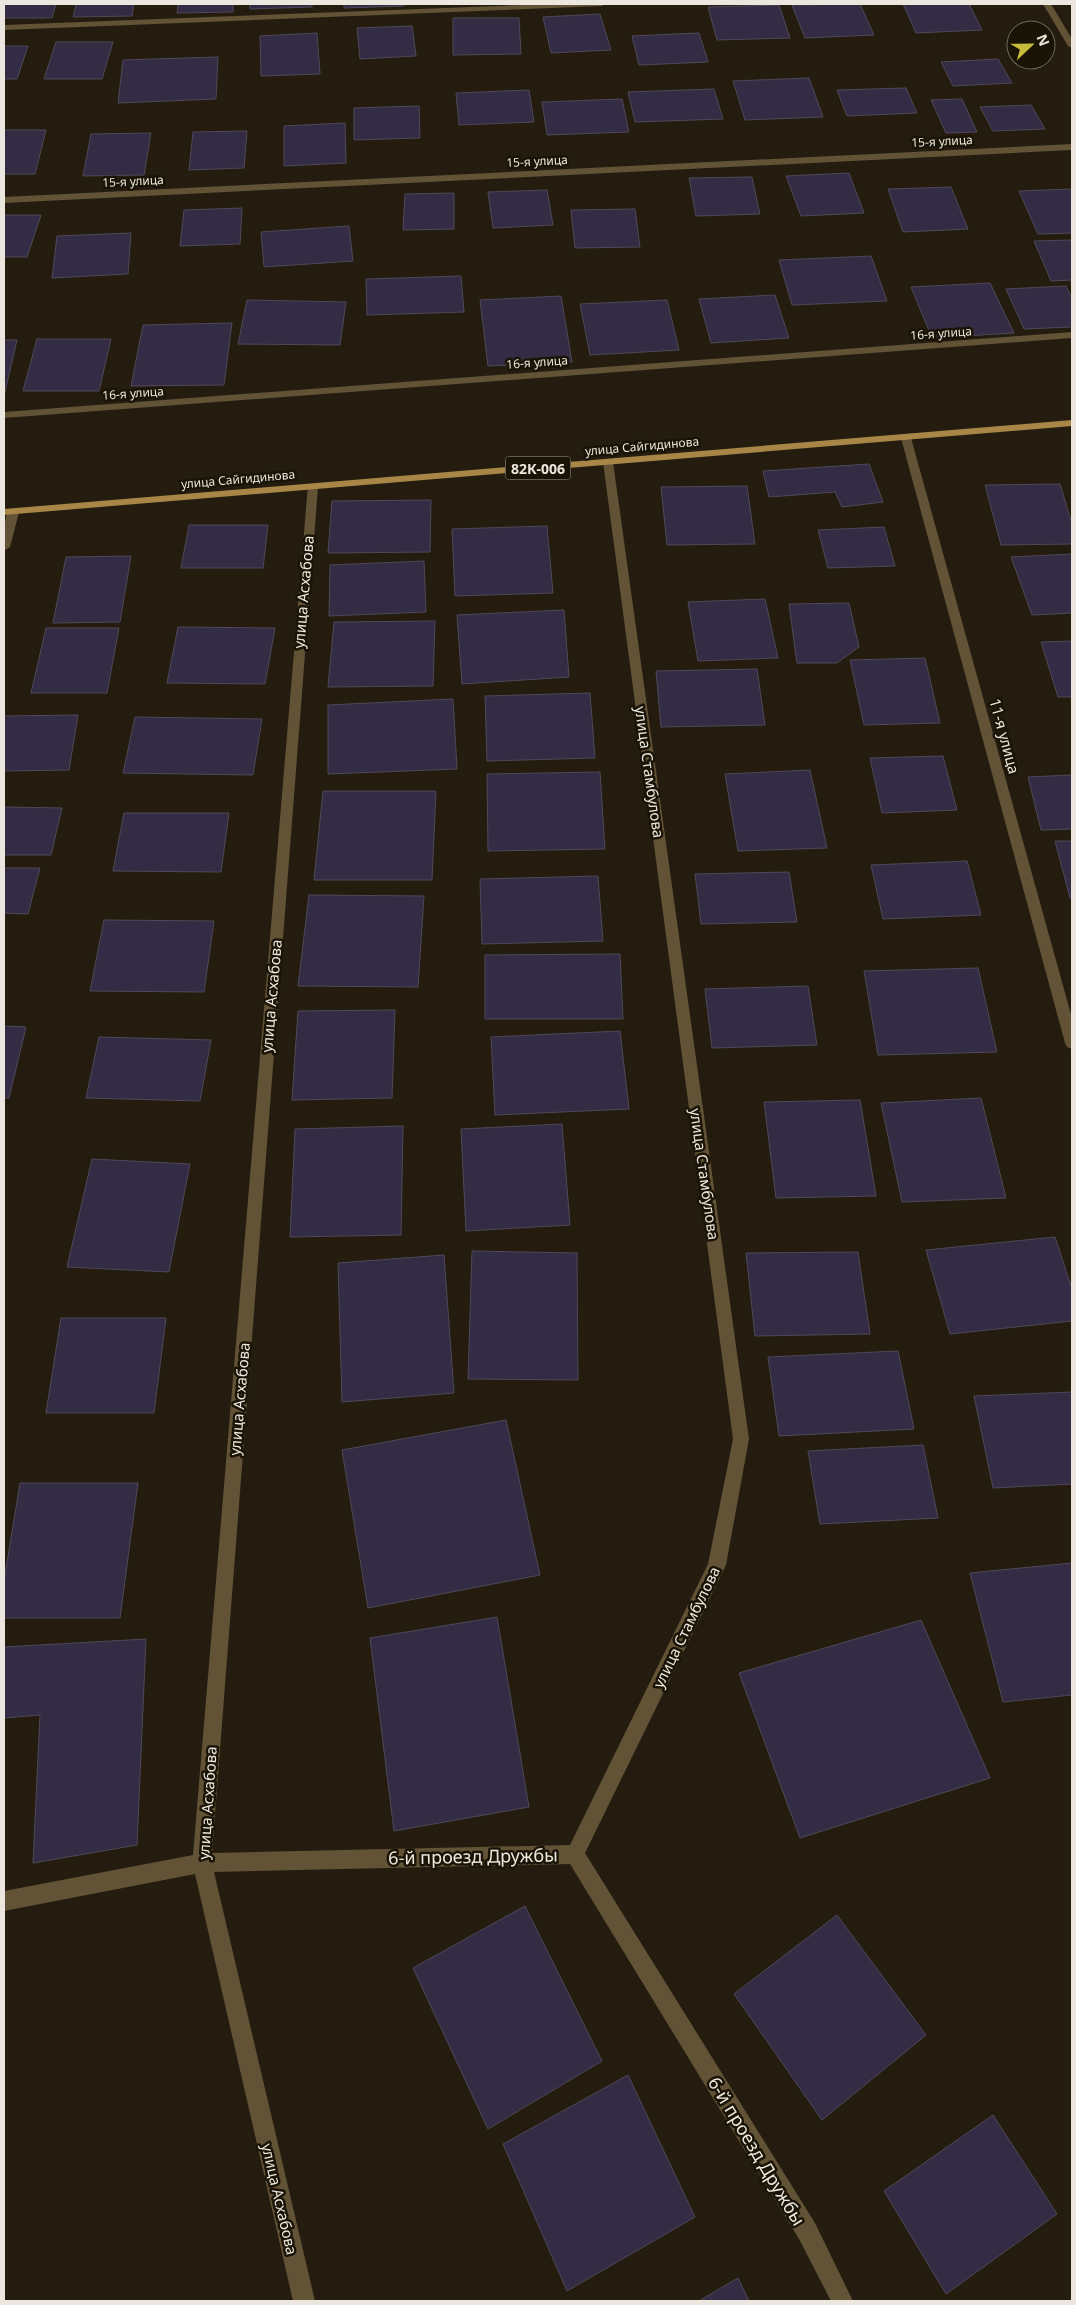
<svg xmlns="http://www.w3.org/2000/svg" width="1076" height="2305" font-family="'Noto Sans',sans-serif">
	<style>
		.building { fill: #342b44; stroke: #4e4959 }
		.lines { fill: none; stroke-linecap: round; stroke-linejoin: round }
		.minor { fill: #625236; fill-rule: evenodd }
		.major { fill: #a88648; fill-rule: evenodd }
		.labels { text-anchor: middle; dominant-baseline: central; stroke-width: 5; stroke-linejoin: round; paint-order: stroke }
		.far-street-label { font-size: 12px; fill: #ece7de; stroke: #1a1406 }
		.shield { fill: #1a1406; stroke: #ada89d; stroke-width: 1 }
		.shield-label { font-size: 14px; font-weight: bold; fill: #ece7de }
		.street-label { font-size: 15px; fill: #ece7de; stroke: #1a1406 }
		.near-street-label { font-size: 18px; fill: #ece7de; stroke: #1a1406 }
	</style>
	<rect width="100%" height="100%" fill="#241d0f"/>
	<g class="building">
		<path d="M4,4H56L52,18H4Z"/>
		<path d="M76,4H134L132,16L73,17Z"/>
		<path d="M178,4H233V12L177,13Z"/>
		<path d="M250,4H312V7L250,9Z"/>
		<path d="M344,4H404V6L344,8Z"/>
		<path d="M860,4L874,35L805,38L792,5Z"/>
		<path d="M903,4H969L982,30L916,33Z"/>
		<path d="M779,5L790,38L717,40L708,7Z"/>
		<path d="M600,14L611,50L551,53L543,17Z"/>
		<path d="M453,18H519L521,54L453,55Z"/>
		<path d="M412,26L416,56L360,59L357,28Z"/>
		<path d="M317,33L320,74L261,76L260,36Z"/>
		<path d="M699,33L708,62L639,65L632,36Z"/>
		<path d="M56,42H113L102,79H44Z"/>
		<path d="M4,46H28L17,79H4Z"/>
		<path d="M218,57L216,99L118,103L123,60Z"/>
		<path d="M998,59L1012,83L953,86L941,62Z"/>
		<path d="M809,78L823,117L745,120L733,81Z"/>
		<path d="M906,88L917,113L847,116L837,90Z"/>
		<path d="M714,89L723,119L635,122L628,92Z"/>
		<path d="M529,90L534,122L459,125L456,93Z"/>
		<path d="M622,99L629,132L547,135L542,102Z"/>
		<path d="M962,99L977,132L946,133L931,100Z"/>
		<path d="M1031,105L1045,129L993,131L980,107Z"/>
		<path d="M419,106L420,138L354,140V108Z"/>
		<path d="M345,123L346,163L284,166V126Z"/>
		<path d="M4,130H46L35,174H4Z"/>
		<path d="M247,131L244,168L189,170L193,132Z"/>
		<path d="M151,133L144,175L83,176L91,134Z"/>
		<path d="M849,173L864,213L801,216L786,176Z"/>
		<path d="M752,177L760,214L696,216L689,178Z"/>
		<path d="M951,187L968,229L903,232L888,189Z"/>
		<path d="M1072,189V233L1038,234L1019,191Z"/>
		<path d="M547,190L553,225L493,228L488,192Z"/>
		<path d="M454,193V229L403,230L405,194Z"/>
		<path d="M242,208L240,244L180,246L184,210Z"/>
		<path d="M635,209L640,247L575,248L571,210Z"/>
		<path d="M4,215H41L27,257H4Z"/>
		<path d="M349,226L353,261L264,267L261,232Z"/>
		<path d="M131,233L128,274L52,278L57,236Z"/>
		<path d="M1072,240V280L1051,281L1034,241Z"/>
		<path d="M871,256L887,301L792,305L779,260Z"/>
		<path d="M461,276L464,312L367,315L366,279Z"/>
		<path d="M990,283L1014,333L932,338L911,287Z"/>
		<path d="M1066,286L1072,299V327L1024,329L1006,289Z"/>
		<path d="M775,295L789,338L711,343L699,299Z"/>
		<path d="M561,296L572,362L488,366L480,300Z"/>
		<path d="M247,300L346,302L340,345L238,344Z"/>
		<path d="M667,300L679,350L590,355L580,304Z"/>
		<path d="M232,323L224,385L131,386L143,325Z"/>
		<path d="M37,339H111L99,391H23Z"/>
		<path d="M4,340H17L4,396Z"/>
		<path d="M869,464L883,502L842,507L835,492L769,497L763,471Z"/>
		<path d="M1060,484L1072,524V544L1001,545L985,485Z"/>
		<path d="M747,486L755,544L667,545L661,487Z"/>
		<path d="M431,500L430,552L328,553L332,501Z"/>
		<path d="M189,525H268L263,568H181Z"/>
		<path d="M547,526L553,593L455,596L452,529Z"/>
		<path d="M884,527L895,566L828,568L818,530Z"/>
		<path d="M1072,554V613L1032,615L1011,557Z"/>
		<path d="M131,556L120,622L53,623L66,557Z"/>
		<path d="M424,561L426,612L329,616L330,565Z"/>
		<path d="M765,599L778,658L698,661L688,602Z"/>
		<path d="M849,603L859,647L837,663H797L789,604Z"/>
		<path d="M564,610L569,677L462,684L457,615Z"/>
		<path d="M435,621L433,686L328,687L334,622Z"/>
		<path d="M178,627L275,628L265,684L167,683Z"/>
		<path d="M46,628H119L107,693H31Z"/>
		<path d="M1072,641V697H1058L1041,642Z"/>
		<path d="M925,658L940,723L864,725L850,660Z"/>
		<path d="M757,669L765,725L661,727L656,671Z"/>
		<path d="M590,693L595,758L487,761L485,696Z"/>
		<path d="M453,699L457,769L328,774V705Z"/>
		<path d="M78,715L69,770L4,771V716Z"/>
		<path d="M135,717L262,719L253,775L123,773Z"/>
		<path d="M943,756L957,810L882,813L870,758Z"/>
		<path d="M810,770L827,848L738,851L725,774Z"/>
		<path d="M600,772L605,849L488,851L487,774Z"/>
		<path d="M1072,775V829L1041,830L1028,777Z"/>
		<path d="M323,791H436L432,880H314Z"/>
		<path d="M4,807L62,808L51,855H4Z"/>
		<path d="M124,813H229L221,872L113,871Z"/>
		<path d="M1055,841H1072V898H1070Z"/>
		<path d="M967,861L981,915L883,919L871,865Z"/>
		<path d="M4,868H40L28,914L4,913Z"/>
		<path d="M789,872L797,922L701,924L695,874Z"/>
		<path d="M598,876L603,941L482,944L480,879Z"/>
		<path d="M309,895L424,896L418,987L298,986Z"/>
		<path d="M104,920L214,921L204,992L90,991Z"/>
		<path d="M620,954L623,1019H485V955Z"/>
		<path d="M978,968L997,1052L878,1055L864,971Z"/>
		<path d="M808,986L817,1045L712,1048L705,989Z"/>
		<path d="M395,1010L392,1098L292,1100L298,1011Z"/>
		<path d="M4,1026L26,1027L9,1098H4Z"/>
		<path d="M620,1031L629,1109L495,1115L491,1037Z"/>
		<path d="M99,1037L211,1040L200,1101L86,1098Z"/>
		<path d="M981,1098L1006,1198L902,1202L881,1103Z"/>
		<path d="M860,1100L876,1196L776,1198L764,1102Z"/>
		<path d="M562,1124L570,1225L466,1231L461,1129Z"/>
		<path d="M403,1126L401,1235L290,1237L295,1129Z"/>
		<path d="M92,1159L190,1164L169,1272L67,1267Z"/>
		<path d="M1055,1237L1072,1289V1321L950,1334L926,1250Z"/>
		<path d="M472,1251L577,1253L578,1380L468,1379Z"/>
		<path d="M858,1252L870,1334L755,1336L746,1253Z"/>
		<path d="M444,1255L454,1393L342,1402L338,1263Z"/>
		<path d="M61,1318H166L154,1413H46Z"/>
		<path d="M898,1351L914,1429L779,1436L768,1357Z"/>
		<path d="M1072,1392V1484L993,1488L974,1396Z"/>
		<path d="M506,1420L540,1575L368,1608L342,1450Z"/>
		<path d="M923,1445L938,1518L820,1524L808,1451Z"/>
		<path d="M20,1483H138L120,1618H4V1581Z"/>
		<path d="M1072,1563V1695L1003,1702L970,1573Z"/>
		<path d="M497,1617L529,1807L394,1831L370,1638Z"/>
		<path d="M921,1620L990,1778L800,1838L739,1673Z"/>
		<path d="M146,1639L137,1845L33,1863L40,1715L4,1718V1647Z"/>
		<path d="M525,1906L602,2061L488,2129L413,1968Z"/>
		<path d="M837,1915L926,2035L822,2120L734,1994Z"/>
		<path d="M628,2075L695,2217L567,2291L503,2144Z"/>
		<path d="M993,2115L1057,2214L946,2294L884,2191Z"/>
		<path d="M738,2278L749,2301H699Z"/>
	</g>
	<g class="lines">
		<g class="minor">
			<path d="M546,4H606L602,6L4,30V25Z"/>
			<path d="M1043,4H1051L1072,39V48L1068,46Z"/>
			<path d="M1072,144V150L4,203V197Z"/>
			<path d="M1072,332V338L4,418V412Z"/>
			<path d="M906,435L911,438L1072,1018V1049L1067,1047L1065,1043L901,438Z"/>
			<path d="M608,459L613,462L749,1439L726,1565L585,1853L815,2223L853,2301H831L799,2239L570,1864L214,1872L315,2301H293L195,1874L4,1911V1891L193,1855L308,485H316L318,487L212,1853L570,1845L708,1564L733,1439L603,462Z"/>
			<path d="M13,509L19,512L10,547L4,551V526L7,512Z"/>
		</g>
		<path class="major" d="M1072,420V426L4,515V509Z"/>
	</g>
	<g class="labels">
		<g class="far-street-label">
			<text transform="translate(942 141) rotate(-3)">15-я улица</text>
			<text transform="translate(537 161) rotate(-3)">15-я улица</text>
			<text transform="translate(133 181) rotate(-3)">15-я улица</text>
			<text transform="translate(941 333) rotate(-4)">16-я улица</text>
			<text transform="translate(537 362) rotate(-4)">16-я улица</text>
			<text transform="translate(133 393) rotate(-4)">16-я улица</text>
			<text transform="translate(642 446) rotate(-5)">улица Сайгидинова</text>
			<text transform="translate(238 479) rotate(-5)">улица Сайгидинова</text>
		</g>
		<rect class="shield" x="505.5" y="456.5" width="65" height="23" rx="4"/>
		<g class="shield-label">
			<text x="538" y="468">82К-006</text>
		</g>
		<g class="street-label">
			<text transform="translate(303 592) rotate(-85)">улица Асхабова</text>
			<text transform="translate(1005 736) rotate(75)">11-я улица</text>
			<text transform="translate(650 772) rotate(82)">улица Стамбулова</text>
			<text transform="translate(271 996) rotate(-85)">улица Асхабова</text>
			<text transform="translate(705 1174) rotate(82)">улица Стамбулова</text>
			<text transform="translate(239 1399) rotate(-85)">улица Асхабова</text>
			<text transform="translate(686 1627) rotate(-64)">улица Стамбулова</text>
			<text transform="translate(207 1803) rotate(-86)">улица Асхабова</text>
			<text transform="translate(280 2199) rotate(77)">улица Асхабова</text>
		</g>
		<g class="near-street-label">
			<text transform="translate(473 1856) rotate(-1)">6-й проезд Дружбы</text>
			<text transform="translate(757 2151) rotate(59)">6-й проезд Дружбы</text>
		</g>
	</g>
	<rect width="1076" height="2305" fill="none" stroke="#ece7de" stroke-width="10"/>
	<g transform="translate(1031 45) rotate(68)"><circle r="24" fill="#1a1406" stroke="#6e685c"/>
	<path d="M0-4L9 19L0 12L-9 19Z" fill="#c8bb3b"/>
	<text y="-8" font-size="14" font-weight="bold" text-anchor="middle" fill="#ece7de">N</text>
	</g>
</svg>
